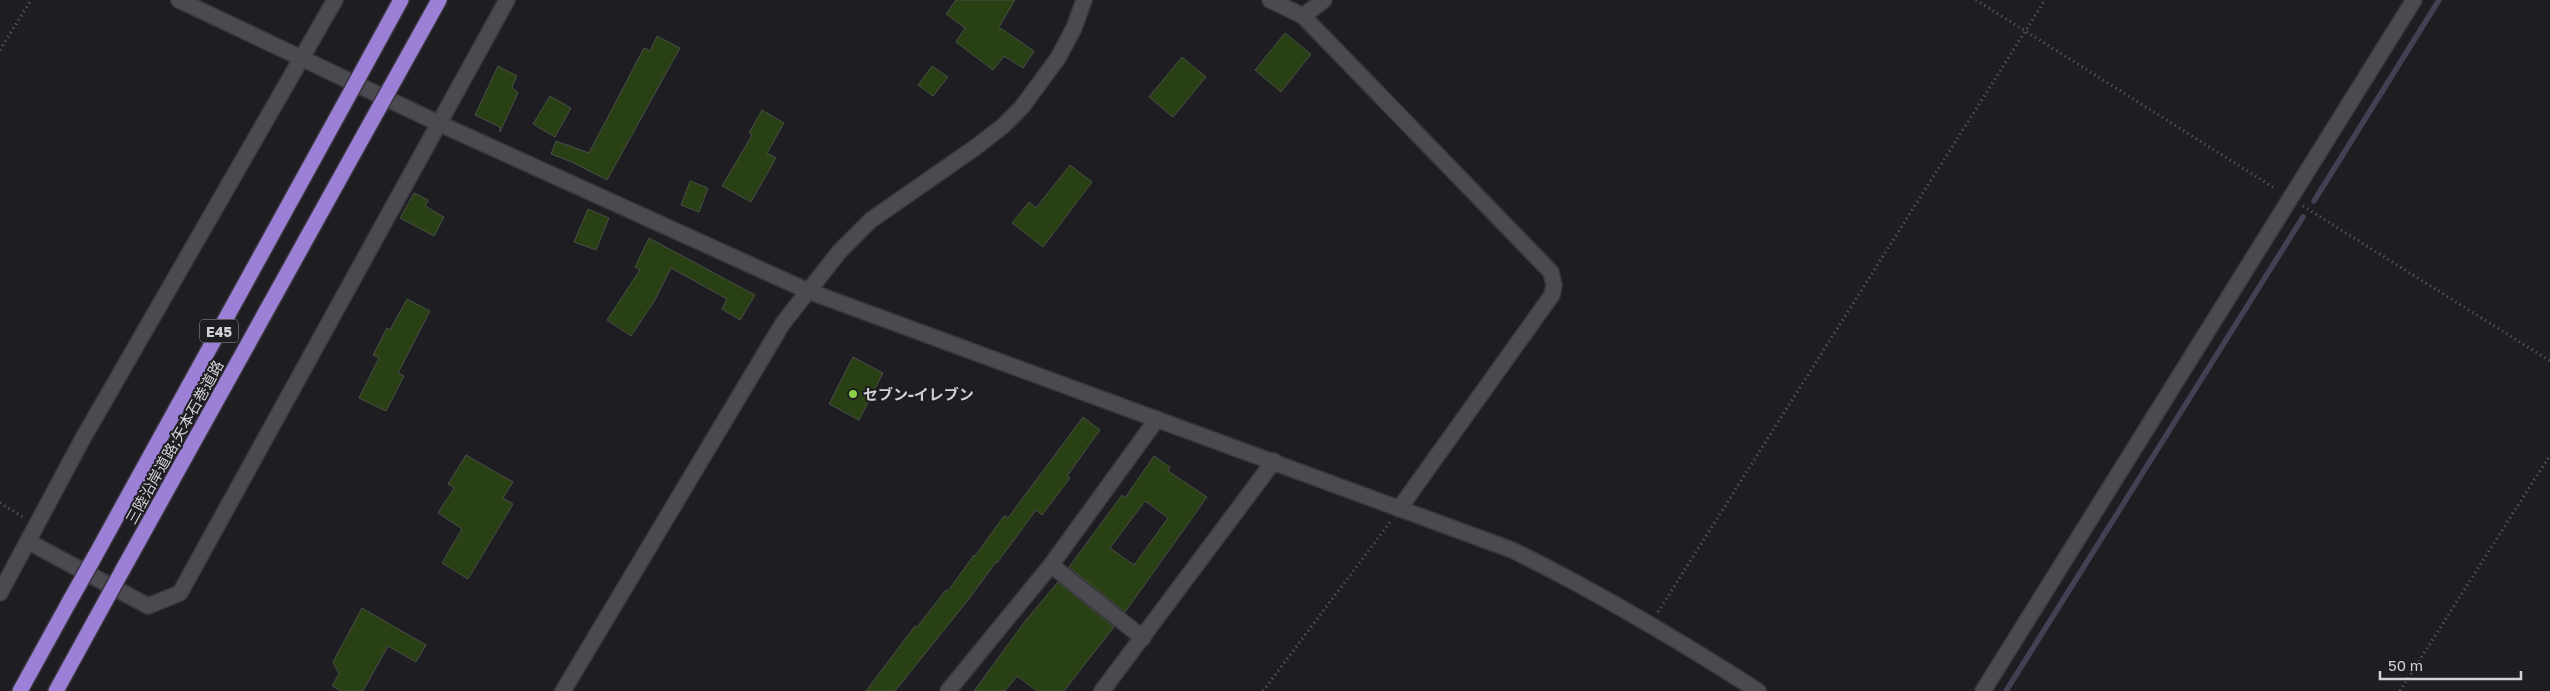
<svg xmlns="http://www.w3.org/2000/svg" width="2550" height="691" font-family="'Golos Text','Noto Sans JP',sans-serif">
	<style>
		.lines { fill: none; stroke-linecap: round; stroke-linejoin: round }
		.stream { stroke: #453f54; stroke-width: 5.5 }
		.building { fill: #293f14; stroke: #4a4e48; fill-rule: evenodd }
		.street-casing { stroke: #38373c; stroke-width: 18 }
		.secondary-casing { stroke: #38373c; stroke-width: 18 }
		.highway-casing { stroke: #38373c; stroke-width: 18 }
		.path { stroke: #646367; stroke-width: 3; stroke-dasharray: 1 4; stroke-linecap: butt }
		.street { stroke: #4c4a51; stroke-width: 15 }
		.secondary { stroke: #4c4a51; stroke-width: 15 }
		.highway { stroke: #9c80d8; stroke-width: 15 }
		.highway-bridge-casing { stroke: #38373c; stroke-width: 18; stroke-linecap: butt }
		.highway-bridge { stroke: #9c80d8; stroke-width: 15 }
		.poi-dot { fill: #8cce45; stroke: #1e1d22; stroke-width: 2 }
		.labels { text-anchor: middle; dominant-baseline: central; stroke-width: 4; stroke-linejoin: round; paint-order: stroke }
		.shield { fill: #1e1d22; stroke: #9c9b9f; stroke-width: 1 }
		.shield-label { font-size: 14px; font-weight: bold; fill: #d2d1d5 }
		.poi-label { font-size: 15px; font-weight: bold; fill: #d2d1d5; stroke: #1e1d22; text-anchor: start }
		.street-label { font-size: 15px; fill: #d2d1d5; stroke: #1e1d22 }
	</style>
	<rect width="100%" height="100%" fill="#1e1d22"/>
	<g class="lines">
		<g class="stream">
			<path d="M2314,201L2439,0"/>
			<path d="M2006,691L2303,217"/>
		</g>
	</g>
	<g class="building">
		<path d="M956,0H1015L999,27L1034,51L1023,68L1004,56L993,70L956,42L965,28L946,14Z"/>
		<path d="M1285,33L1311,54L1281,92L1255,70Z"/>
		<path d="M657,36L680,48L607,180L572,162L551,154L556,141L589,153L644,48L650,51Z"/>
		<path d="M1182,57L1206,77L1173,117L1149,97Z"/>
		<path d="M498,66L517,76L512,87L518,93L500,132V127L475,115Z"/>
		<path d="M932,66L948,77L933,96L918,85Z"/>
		<path d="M550,96L571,108L555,137L533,124Z"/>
		<path d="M762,110L784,123L767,153L776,158L751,202L722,186L752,135L749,133Z"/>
		<path d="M1070,165L1092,182L1043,247L1012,223L1029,202L1036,208Z"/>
		<path d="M690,181L708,188L699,212L681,205Z"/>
		<path d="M414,193L428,200L425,206L444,217L434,236L400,218Z"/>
		<path d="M588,209L609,218L596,250L574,242Z"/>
		<path d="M649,238L755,295L740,320L722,309L727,299L671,268L655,300L631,336L607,320L640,270L635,267Z"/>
		<path d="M407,299L430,311L398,373L404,376L386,411L359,398L379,358L373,355L387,328L390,330Z"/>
		<path d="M853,357L883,373L859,420L829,404Z"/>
		<path d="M1083,417L1100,430L1067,476L1070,478L1042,515L1036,510L997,563L996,562L968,600L895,691H866L915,626L917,627L946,590L948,591L974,555L975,556L1004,516L1008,518Z"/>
		<path d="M466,455L513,482L503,498L513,504L468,579L442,563L462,529L438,513L454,488L448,484Z"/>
		<path d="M1154,456L1170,467L1168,471L1207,497L1125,612L1069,567L1122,495L1125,498ZM1145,501L1168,518L1134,565L1110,548Z"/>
		<path d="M1058,582L1114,627L1081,669L1064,691H1037L1017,676L1005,691H974L1026,620Z"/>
		<path d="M362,608L426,645L416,662L388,646L363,691H341L332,686L339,674L333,662Z"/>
	</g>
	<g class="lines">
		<defs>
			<g id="street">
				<path d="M1270,0L1303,16L1551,272L1554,285L1552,295L1399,509"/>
				<path d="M1303,16L1324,0"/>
				<path d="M29,542L148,606L180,593L507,0"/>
				<path d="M1051,565L1143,638"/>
				<path d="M0,593L82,440L335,0"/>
				<path d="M948,691L1051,565L1157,419"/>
				<path d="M1102,691L1274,461"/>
				<path d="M1983,691L2414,0"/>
			</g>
			<g id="secondary">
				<path d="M179,0L438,123L808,291L1512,550C1598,592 1678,640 1758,691"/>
				<path d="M563,691L783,323L840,251L871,220L976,147L1003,126L1022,107L1058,58L1074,28L1084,0"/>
			</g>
			<g id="highway">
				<path d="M372,53L401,0"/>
				<path d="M399,72L439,0"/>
				<path d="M95,556L343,106"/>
				<path d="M122,571L370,124"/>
				<path d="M20,691L68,604"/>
				<path d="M56,691L95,620"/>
			</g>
		</defs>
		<use href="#street" class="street-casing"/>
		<use href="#secondary" class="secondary-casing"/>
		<use href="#highway" class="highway-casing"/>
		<g class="path">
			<path d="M1976,0L2276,189"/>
			<path d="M0,50L31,0"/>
			<path d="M2303,206L2550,361"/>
			<path d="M0,503L23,517"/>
			<path d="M1658,612L2045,0"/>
			<path d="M1263,691L1390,522"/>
			<path d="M2400,691L2550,455"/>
		</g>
		<use href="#street" class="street"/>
		<use href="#secondary" class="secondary"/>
		<use href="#highway" class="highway"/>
		<defs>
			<g id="highway-bridge">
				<path d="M343,106L372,53"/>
				<path d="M370,124L399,72"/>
				<path d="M68,604L95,556"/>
				<path d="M95,620L122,571"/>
			</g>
		</defs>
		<use href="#highway-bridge" class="highway-bridge-casing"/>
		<use href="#highway-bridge" class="highway-bridge"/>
	</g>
	<circle class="poi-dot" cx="853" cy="394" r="5"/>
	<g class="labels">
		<rect class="shield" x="200" y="319.5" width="38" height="23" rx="4"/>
		<g class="shield-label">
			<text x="219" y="331">E45</text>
		</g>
		<g class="poi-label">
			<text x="863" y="394">セブン-イレブン</text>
		</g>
		<g class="street-label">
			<text transform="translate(174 442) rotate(-61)">三陸沿岸道路;矢本石巻道路</text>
		</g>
	</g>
	<path d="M2380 671v8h141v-8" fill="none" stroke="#d2d1d5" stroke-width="2.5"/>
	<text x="2388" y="671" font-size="15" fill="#d2d1d5" stroke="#1e1d22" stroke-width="4" paint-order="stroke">50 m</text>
</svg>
